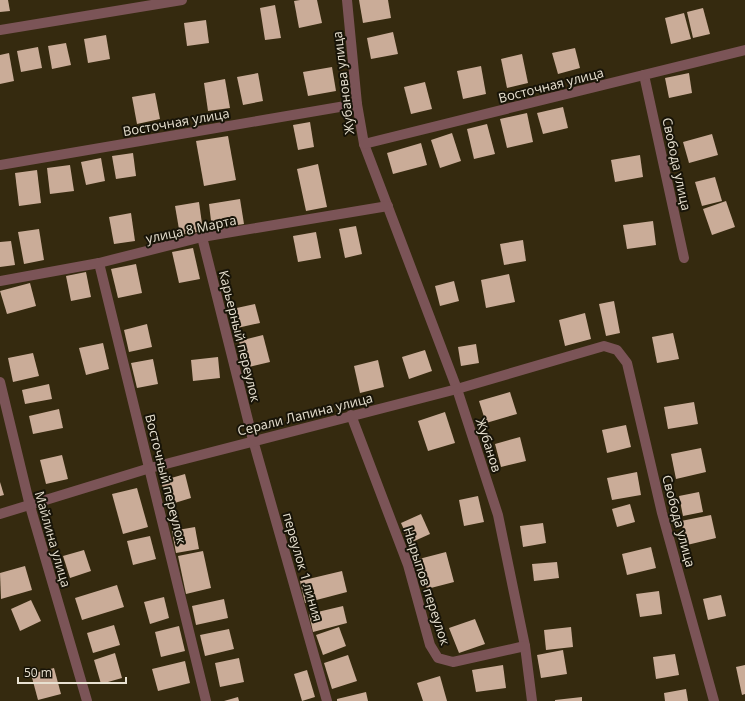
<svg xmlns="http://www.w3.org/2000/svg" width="745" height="701" font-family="'Open Sans',sans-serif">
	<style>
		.building { fill: #caac98 }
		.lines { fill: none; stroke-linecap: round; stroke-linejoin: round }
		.minor { stroke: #7b5457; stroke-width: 10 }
		.labels { text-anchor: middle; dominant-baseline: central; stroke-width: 4; stroke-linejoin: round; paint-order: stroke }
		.street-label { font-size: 13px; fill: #e8e1d1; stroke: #181408 }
	</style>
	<rect width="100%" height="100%" fill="#352a0f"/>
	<g class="building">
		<path d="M0,0H8L10,11L0,12Z"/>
		<path d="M300,0H317L322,23L299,28L294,1Z"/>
		<path d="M359,0H388L391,18L363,23Z"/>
		<path d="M275,5L281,38L265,40L260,8Z"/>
		<path d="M703,8L710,34L693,38L687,12Z"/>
		<path d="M684,13L691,39L671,44L665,18Z"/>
		<path d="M206,20L209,43L187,46L184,23Z"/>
		<path d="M393,32L398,54L371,59L367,38Z"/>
		<path d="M106,35L110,59L88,63L84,39Z"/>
		<path d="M66,43L71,65L52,69L48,46Z"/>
		<path d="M38,47L42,68L21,72L17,51Z"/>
		<path d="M575,48L580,68L558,74L552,53Z"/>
		<path d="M9,53L14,81L0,84V55Z"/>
		<path d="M522,54L528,83L507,88L501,59Z"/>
		<path d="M481,66L486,94L463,99L457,71Z"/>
		<path d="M332,67L336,91L308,96L303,72Z"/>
		<path d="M258,73L263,101L243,105L237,77Z"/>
		<path d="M689,73L692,93L669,98L665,78Z"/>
		<path d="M225,79L230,108L208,111L204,83Z"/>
		<path d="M425,82L432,109L411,114L404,87Z"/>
		<path d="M155,93L160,119L137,124L132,97Z"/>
		<path d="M563,107L568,128L543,134L537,113Z"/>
		<path d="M527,113L533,142L507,148L500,119Z"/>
		<path d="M310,122L314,147L298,150L293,125Z"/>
		<path d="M487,124L495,154L474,159L467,129Z"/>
		<path d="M452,133L461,161L440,168L431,140Z"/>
		<path d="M712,134L718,155L689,163L683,142Z"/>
		<path d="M228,136L236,180L204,186L196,141Z"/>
		<path d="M421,143L427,165L393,174L387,153Z"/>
		<path d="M133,153L136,176L116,179L112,156Z"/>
		<path d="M640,155L643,177L615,182L611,160Z"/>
		<path d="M101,158L105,181L86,185L81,162Z"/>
		<path d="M318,164L327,207L306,211L297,169Z"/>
		<path d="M70,165L74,191L50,194L47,168Z"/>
		<path d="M37,170L41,203L19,206L15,173Z"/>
		<path d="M715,177L722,201L702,206L695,182Z"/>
		<path d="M240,199L244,224L212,229L209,204Z"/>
		<path d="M726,201L735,227L712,235L703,209Z"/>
		<path d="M199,202L203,231L180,235L175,206Z"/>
		<path d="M131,213L135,241L114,244L109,217Z"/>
		<path d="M653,221L656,245L627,249L623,225Z"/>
		<path d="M356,226L362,254L345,258L339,229Z"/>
		<path d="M39,229L44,260L24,264L18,232Z"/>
		<path d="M316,232L321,258L298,262L293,236Z"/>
		<path d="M523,240L526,261L504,265L500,244Z"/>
		<path d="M11,241L15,265L0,267V242Z"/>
		<path d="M193,248L200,279L179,283L172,252Z"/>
		<path d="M136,264L142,293L118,298L111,269Z"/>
		<path d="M86,272L91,297L71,301L66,276Z"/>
		<path d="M509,274L515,302L486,308L481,280Z"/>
		<path d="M454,281L459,301L440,306L435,286Z"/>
		<path d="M30,283L36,306L7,314L0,291Z"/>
		<path d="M614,301L620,333L606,336L599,304Z"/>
		<path d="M255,304L260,323L237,328L232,309Z"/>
		<path d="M585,313L591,339L565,346L559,320Z"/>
		<path d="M147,324L152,347L129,352L124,330Z"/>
		<path d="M673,333L679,359L657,363L652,337Z"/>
		<path d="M263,335L270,362L245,368L239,341Z"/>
		<path d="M103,343L109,369L86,375L79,348Z"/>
		<path d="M476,344L479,363L461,366L458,347Z"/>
		<path d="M425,350L432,371L409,379L402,357Z"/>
		<path d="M33,353L39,376L13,382L8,358Z"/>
		<path d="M218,357L220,378L193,381L191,360Z"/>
		<path d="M153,359L158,384L137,388L131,363Z"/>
		<path d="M378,360L384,387L360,393L354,366Z"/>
		<path d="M49,384L52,399L25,404L22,390Z"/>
		<path d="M510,392L517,414L486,423L479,401Z"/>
		<path d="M694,402L698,424L668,429L664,407Z"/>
		<path d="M59,409L63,428L33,434L29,416Z"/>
		<path d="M445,412L455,443L428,451L418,421Z"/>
		<path d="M626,425L631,447L607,453L602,430Z"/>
		<path d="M520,437L526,461L501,467L495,444Z"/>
		<path d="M701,448L706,472L676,479L671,454Z"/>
		<path d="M62,455L68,479L46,484L40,460Z"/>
		<path d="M637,472L641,495L612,500L607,478Z"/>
		<path d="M185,474L191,498L168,505L161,481Z"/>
		<path d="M0,482L4,495L0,496Z"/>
		<path d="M137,488L148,527L123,534L112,494Z"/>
		<path d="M699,492L703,512L683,516L679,496Z"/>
		<path d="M478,496L484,522L464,526L459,500Z"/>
		<path d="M630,504L635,522L617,527L612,509Z"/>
		<path d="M421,514L430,534L410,543L401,523Z"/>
		<path d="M711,515L716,538L687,545L681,521Z"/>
		<path d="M543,523L546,543L523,547L520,526Z"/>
		<path d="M195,527L199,549L176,553L172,531Z"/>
		<path d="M150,536L156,559L133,565L127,541Z"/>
		<path d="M651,547L656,568L627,575L622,554Z"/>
		<path d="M84,550L91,571L70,578L63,556Z"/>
		<path d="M203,551L211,588L186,594L178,556Z"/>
		<path d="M446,552L454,582L427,589L419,559Z"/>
		<path d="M557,562L559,578L534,581L532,564Z"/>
		<path d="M25,566L32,590L1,599L0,573Z"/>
		<path d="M342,571L347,592L305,603L300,581Z"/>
		<path d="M117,585L124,607L82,620L75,598Z"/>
		<path d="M659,591L662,614L640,617L636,594Z"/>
		<path d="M721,595L726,616L708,620L703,599Z"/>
		<path d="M164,597L169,618L150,624L144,602Z"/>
		<path d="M224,599L228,618L196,625L192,606Z"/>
		<path d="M31,600L41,621L20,631L11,609Z"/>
		<path d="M343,606L347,623L313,632L309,614Z"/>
		<path d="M475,619L485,644L459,653L449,628Z"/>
		<path d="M114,625L120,645L93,653L87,633Z"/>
		<path d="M179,626L185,651L161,657L155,632Z"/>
		<path d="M339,627L346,646L323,655L316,635Z"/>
		<path d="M571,627L573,647L546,650L544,630Z"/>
		<path d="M229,629L234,649L205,656L200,635Z"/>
		<path d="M563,650L567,674L541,678L537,655Z"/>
		<path d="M115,653L122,678L101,684L94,660Z"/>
		<path d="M675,654L679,675L656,679L653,657Z"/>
		<path d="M348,655L357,681L332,689L324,663Z"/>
		<path d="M239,658L244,682L220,687L215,663Z"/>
		<path d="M185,661L190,683L158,691L152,669Z"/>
		<path d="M503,665L506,688L476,692L472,670Z"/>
		<path d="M745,665V694L742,695L736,667Z"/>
		<path d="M54,668L61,694L38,700L31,674Z"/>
		<path d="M307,670L315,697L302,701L294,674Z"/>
		<path d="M440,676L447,701H423L417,683Z"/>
		<path d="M686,689L688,701H665L664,693Z"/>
		<path d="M366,692L368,701H337V699Z"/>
		<path d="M238,697L239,701H224Z"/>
		<path d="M582,697V701H555V700Z"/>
	</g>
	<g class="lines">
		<g class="minor">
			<path d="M347,0L357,104L364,144L457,389L498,515L525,646L532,701"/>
			<path d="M0,30L182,0"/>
			<path d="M644,75L684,258"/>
			<path d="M364,144L745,50"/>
			<path d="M0,165L357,104"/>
			<path d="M202,237L253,440L327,701"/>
			<path d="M99,263L206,701"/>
			<path d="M0,281L99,263L202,237L388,206"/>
			<path d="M0,382L30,506L87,701"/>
			<path d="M351,415L408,565L430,645L438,658L453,662L525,646"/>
			<path d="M0,514L150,468L457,389L604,346L617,350L627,363L662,513L714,701"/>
		</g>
	</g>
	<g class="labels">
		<g class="street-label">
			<text transform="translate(343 83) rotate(-97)">Жубанова улица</text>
			<text transform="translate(551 85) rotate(-14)">Восточная улица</text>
			<text transform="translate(176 122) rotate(-10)">Восточная улица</text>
			<text transform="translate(677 164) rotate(78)">Свобода улица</text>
			<text transform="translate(191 229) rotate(-12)">улица 8 Марта</text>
			<text transform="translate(240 336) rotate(76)">Карьерный переулок</text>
			<text transform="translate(305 414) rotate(-14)">Серали Лапина улица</text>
			<text transform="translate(489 445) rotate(72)">Жубанов</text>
			<text transform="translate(166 479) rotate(76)">Восточный переулок</text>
			<text transform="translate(679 521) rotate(75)">Свобода улица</text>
			<text transform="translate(53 539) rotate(74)">Майлина улица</text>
			<text transform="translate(303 567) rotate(74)">переулок 1 линия</text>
			<text transform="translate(427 586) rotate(72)">Нырыпов переулок</text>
		</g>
	</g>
	<path d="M18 677v6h108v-6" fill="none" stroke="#e8e1d1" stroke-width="2"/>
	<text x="24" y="677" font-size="12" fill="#e8e1d1" stroke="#181408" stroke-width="3" paint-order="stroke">50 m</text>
</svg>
